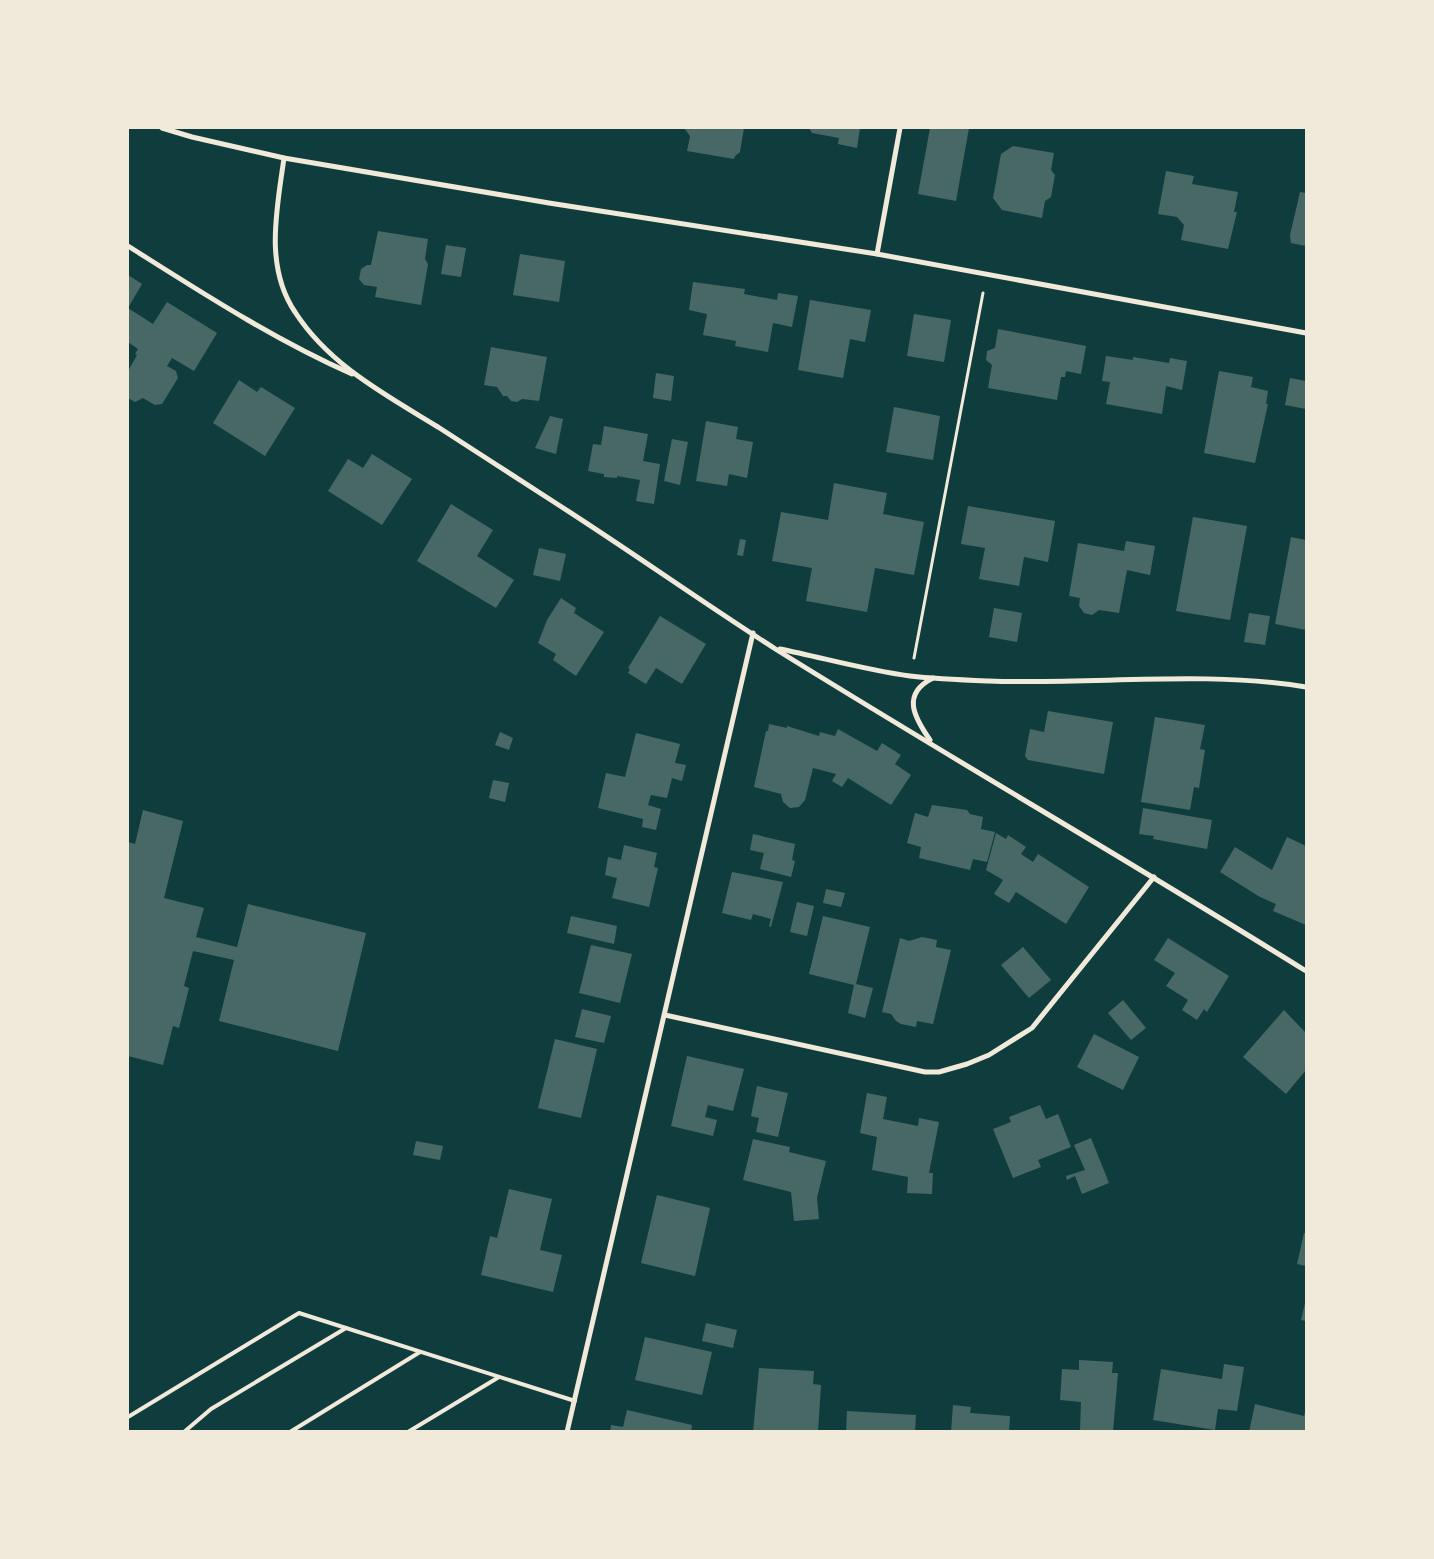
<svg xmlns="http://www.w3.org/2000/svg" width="1434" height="1559" font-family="'Exo 2',sans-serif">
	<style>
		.building { fill: #486865 }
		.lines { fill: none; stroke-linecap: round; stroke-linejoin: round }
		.path { stroke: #f1e9da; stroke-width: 3 }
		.service { stroke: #f1e9da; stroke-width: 4 }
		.minor { stroke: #f1e9da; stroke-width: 5 }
	</style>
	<rect width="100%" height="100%" fill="#0f3d3e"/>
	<g class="building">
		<path d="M684,128H744L740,152L735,156L734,159L687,151L690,136Z"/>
		<path d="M809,128H860L857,148L838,144L839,138L812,133Z"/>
		<path d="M930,128H969L956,201L918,194Z"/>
		<path d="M1013,146L1054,153L1051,170L1055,175L1051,197L1045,201L1042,218L1002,210L993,198L1001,154Z"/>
		<path d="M1166,171L1194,176L1192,184L1238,192L1234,212H1237L1228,249L1181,240L1184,225L1177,217L1158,214Z"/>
		<path d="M1300,192L1306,193V246L1291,243L1290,235Z"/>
		<path d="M378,231L428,239L425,259L428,264L421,305L375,297L377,287L364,285L359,279L361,269L367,265H371Z"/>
		<path d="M446,245L466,248L461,277L441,274Z"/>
		<path d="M520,254L565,261L559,302L513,295Z"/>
		<path d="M128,275L142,284L128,308L153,324L167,302L217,333L194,371L172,358L167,366L176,371L178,378L162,404L155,405L143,398L135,402L128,398V371L137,355L135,354L138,349L128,342Z"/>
		<path d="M693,282L745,289L744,294L777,300L778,293L798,296L792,327L773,323L768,352L735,346L736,341L703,335L707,314L689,310Z"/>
		<path d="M810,300L871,310L865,342L850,339L843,378L798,370Z"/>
		<path d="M914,314L951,320L944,362L907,356Z"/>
		<path d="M998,329L1086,346L1081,374L1066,371L1065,377H1061L1057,400L988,388L992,365L986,360L987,351L995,348Z"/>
		<path d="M491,347L547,357L539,401L522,399L517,402L511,401L507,396H503L497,387L484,385Z"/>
		<path d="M1106,356L1133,360V357L1169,363L1170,358L1187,361L1182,390L1166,386L1162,414L1106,404L1110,382L1102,381Z"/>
		<path d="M1219,371L1253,377L1251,387L1268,391L1266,404H1268L1255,463L1204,453Z"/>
		<path d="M656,373L674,376L671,401L653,398Z"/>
		<path d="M1290,378L1306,381V409L1285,405Z"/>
		<path d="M239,380L257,392L261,387L295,408L265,456L213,423Z"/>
		<path d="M894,407L940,416L933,460L886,452Z"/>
		<path d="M550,416L563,419L556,454L535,448Z"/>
		<path d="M706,421L738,427L736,439L753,442L747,478L729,474L727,486L696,481Z"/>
		<path d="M604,426L648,434L643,461L660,464L654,504L636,501L640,480L617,476V478L604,477V474L588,471L593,444L601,445Z"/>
		<path d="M672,439L688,442L680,485L664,481Z"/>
		<path d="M372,454L412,479L382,525L328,491L348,459L363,468Z"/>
		<path d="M834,483L887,493L883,514L924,522L914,575L875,568L867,612L806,601L812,568L772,561L781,512L828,520Z"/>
		<path d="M451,504L493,530L477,556L514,580L496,608L417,561Z"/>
		<path d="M968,506L1055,521L1048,562L1024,557L1019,586L979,579L985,548L961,544Z"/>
		<path d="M1193,517L1247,526L1230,620L1176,611Z"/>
		<path d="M1291,537L1306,540V630L1275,624Z"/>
		<path d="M740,539L746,540L743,556L737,555Z"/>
		<path d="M1126,541L1155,546L1150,575L1127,570L1119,613L1099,610L1092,615L1084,613L1079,606L1080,598L1069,596L1078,543L1124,551Z"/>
		<path d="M539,548L566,554L560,581L533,575Z"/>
		<path d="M561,598L576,608L574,613L604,632L576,676L553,660L556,654L538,643L547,620Z"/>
		<path d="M994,608L1022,613L1017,642L989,637Z"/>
		<path d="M1249,613L1270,616L1265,645L1244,642Z"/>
		<path d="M660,616L706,644L682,684L656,668L646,684L628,673L630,669L628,668Z"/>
		<path d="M1048,711L1113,722L1104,774L1028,760L1025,756L1030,729L1044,732Z"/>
		<path d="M1155,717L1205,725L1200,749L1205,750L1199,788L1194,787L1190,810L1141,802Z"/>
		<path d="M769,724L787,728V726L819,736L820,732L835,736L838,729L877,751L882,743L901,755L895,764L911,775L891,805L848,778L842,787L832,781L836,774L813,768L805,800L799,807L790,808L783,802L781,794L754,787L766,731H768Z"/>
		<path d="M500,732L513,738L509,750L495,745Z"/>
		<path d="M636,733L680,744L675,763L686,765L682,781L672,778L667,798L651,795L648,805L661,809L656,830L642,827L643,819L598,808L606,773L625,777Z"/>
		<path d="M493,780L509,783L505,802L489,798Z"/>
		<path d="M932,805L967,810L970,814L983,817L981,829L995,832L987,862L973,859L970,870L919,858L921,847L907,843L915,813L928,817Z"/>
		<path d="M1143,808L1212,820L1207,849L1153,839L1154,836L1139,834Z"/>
		<path d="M143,810L183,821L164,898L204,908L196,937L237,947L248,904L366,933L338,1051L219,1021L234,960L193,951L184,986L189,988L179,1028L173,1026L163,1065L128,1056V842L135,844Z"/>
		<path d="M996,833L1006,839L1008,835L1026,847L1021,854L1033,862L1038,854L1089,887L1066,924L1016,892L1009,903L994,894L1003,880L986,870Z"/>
		<path d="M753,834L795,844L792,860L795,861L791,877L760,869L764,853L750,850Z"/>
		<path d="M1287,837L1306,846V925L1273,911L1276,904L1260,897L1220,872L1235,847L1272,870Z"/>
		<path d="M624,845L657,853L654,867L658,868L649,907L612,898L617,878L605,875L608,857L621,860Z"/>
		<path d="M732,872L783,882L771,927L769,926L771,919L753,914L751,920L722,913Z"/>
		<path d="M826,889L845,893L841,907L823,903Z"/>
		<path d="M797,902L814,906L807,936L790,932Z"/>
		<path d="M571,916L617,926L614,944L567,933Z"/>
		<path d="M823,916L870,927L856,984L873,988L865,1018L848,1013L854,985L809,974Z"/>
		<path d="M922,937L937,940L936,947L951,950L933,1024L917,1021L916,1027L901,1024L896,1021L891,1014L882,1012L900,938L909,941Z"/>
		<path d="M1168,938L1229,976L1207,1012L1204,1009L1197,1020L1182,1010L1188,1000L1166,986L1175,973L1154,960Z"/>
		<path d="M591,945L632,954L620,1003L579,993Z"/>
		<path d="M1023,947L1051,980L1029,998L1001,965Z"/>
		<path d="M1123,1000L1146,1028L1131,1040L1108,1013Z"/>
		<path d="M582,1009L611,1016L604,1043L575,1037Z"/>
		<path d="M1284,1010L1306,1033V1070L1286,1094L1243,1057Z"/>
		<path d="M1094,1034L1139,1057L1123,1090L1077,1067Z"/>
		<path d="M555,1039L597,1049L581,1118L538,1108Z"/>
		<path d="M687,1056L744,1069L733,1111L708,1105L705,1117L717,1120L713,1136L671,1126Z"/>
		<path d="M757,1086L788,1093L778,1137L756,1132L759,1118L751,1116Z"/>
		<path d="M867,1093L887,1097L883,1119L918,1126L919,1118L939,1122L929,1173H933L932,1194L907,1193L908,1177L872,1170L877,1137L860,1133Z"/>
		<path d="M1040,1105L1046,1119L1058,1114L1071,1147L1038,1160L1041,1167L1013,1178L993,1129L1011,1122L1009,1117Z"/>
		<path d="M1091,1138L1109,1183L1082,1194L1075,1176L1067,1180L1066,1176L1085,1170L1074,1145Z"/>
		<path d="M753,1139L790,1147L789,1152L826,1161L817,1198L819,1219L794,1221L791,1192L743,1180Z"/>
		<path d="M416,1141L443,1146L440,1160L413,1155Z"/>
		<path d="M509,1189L552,1199L540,1250L562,1255L553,1292L481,1275L490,1236L497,1238Z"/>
		<path d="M657,1195L710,1208L695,1276L641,1263Z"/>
		<path d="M1304,1233L1306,1234V1266L1297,1264Z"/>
		<path d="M1306,1299V1321L1301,1320Z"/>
		<path d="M706,1323L737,1330L733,1348L702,1341Z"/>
		<path d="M645,1337L712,1352L702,1395L635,1380Z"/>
		<path d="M1079,1360L1113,1362L1112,1373H1118L1113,1432L1080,1431L1081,1402L1060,1400L1062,1369L1079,1370Z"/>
		<path d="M1224,1364L1244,1367L1237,1411L1218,1409L1215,1430L1153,1420L1161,1369L1222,1379Z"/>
		<path d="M759,1368L814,1371L813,1384L821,1385L818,1432H753Z"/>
		<path d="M1255,1404L1304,1416L1306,1408V1432H1249Z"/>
		<path d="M953,1405L971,1407L970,1413L1010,1416L1009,1432H951Z"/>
		<path d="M627,1410L692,1425L691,1432H610L611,1425L623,1427Z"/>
		<path d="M847,1411L916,1415L915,1432H846Z"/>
	</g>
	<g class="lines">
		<path class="path" d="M914,658L983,293"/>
		<g class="service">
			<path d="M128,1417L299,1313L575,1401"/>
			<path d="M184,1432L211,1409L346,1328"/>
			<path d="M290,1432L420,1352"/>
			<path d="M408,1432L499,1377"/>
		</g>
		<g class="minor">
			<path d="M162,128L192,137L284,158L549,203L877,254L1306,333"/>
			<path d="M284,158C277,209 264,266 295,312C329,365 386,395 438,427C477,452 515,477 554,502C629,550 702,602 777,650C952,759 1131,862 1306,971"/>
			<path d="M128,246C201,292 273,339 352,374"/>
			<path d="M877,254L900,128"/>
			<path d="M780,649C824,658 866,670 910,676C936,679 963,680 989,681C1095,685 1202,670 1306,687"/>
			<path d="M930,740C914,717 901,694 933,678"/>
			<path d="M665,1015L925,1072H939L967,1064L989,1055L1032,1028L1154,877"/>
			<path d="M567,1432L753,633"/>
		</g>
	</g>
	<rect width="1434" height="1559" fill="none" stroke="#f1e9da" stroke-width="258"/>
</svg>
